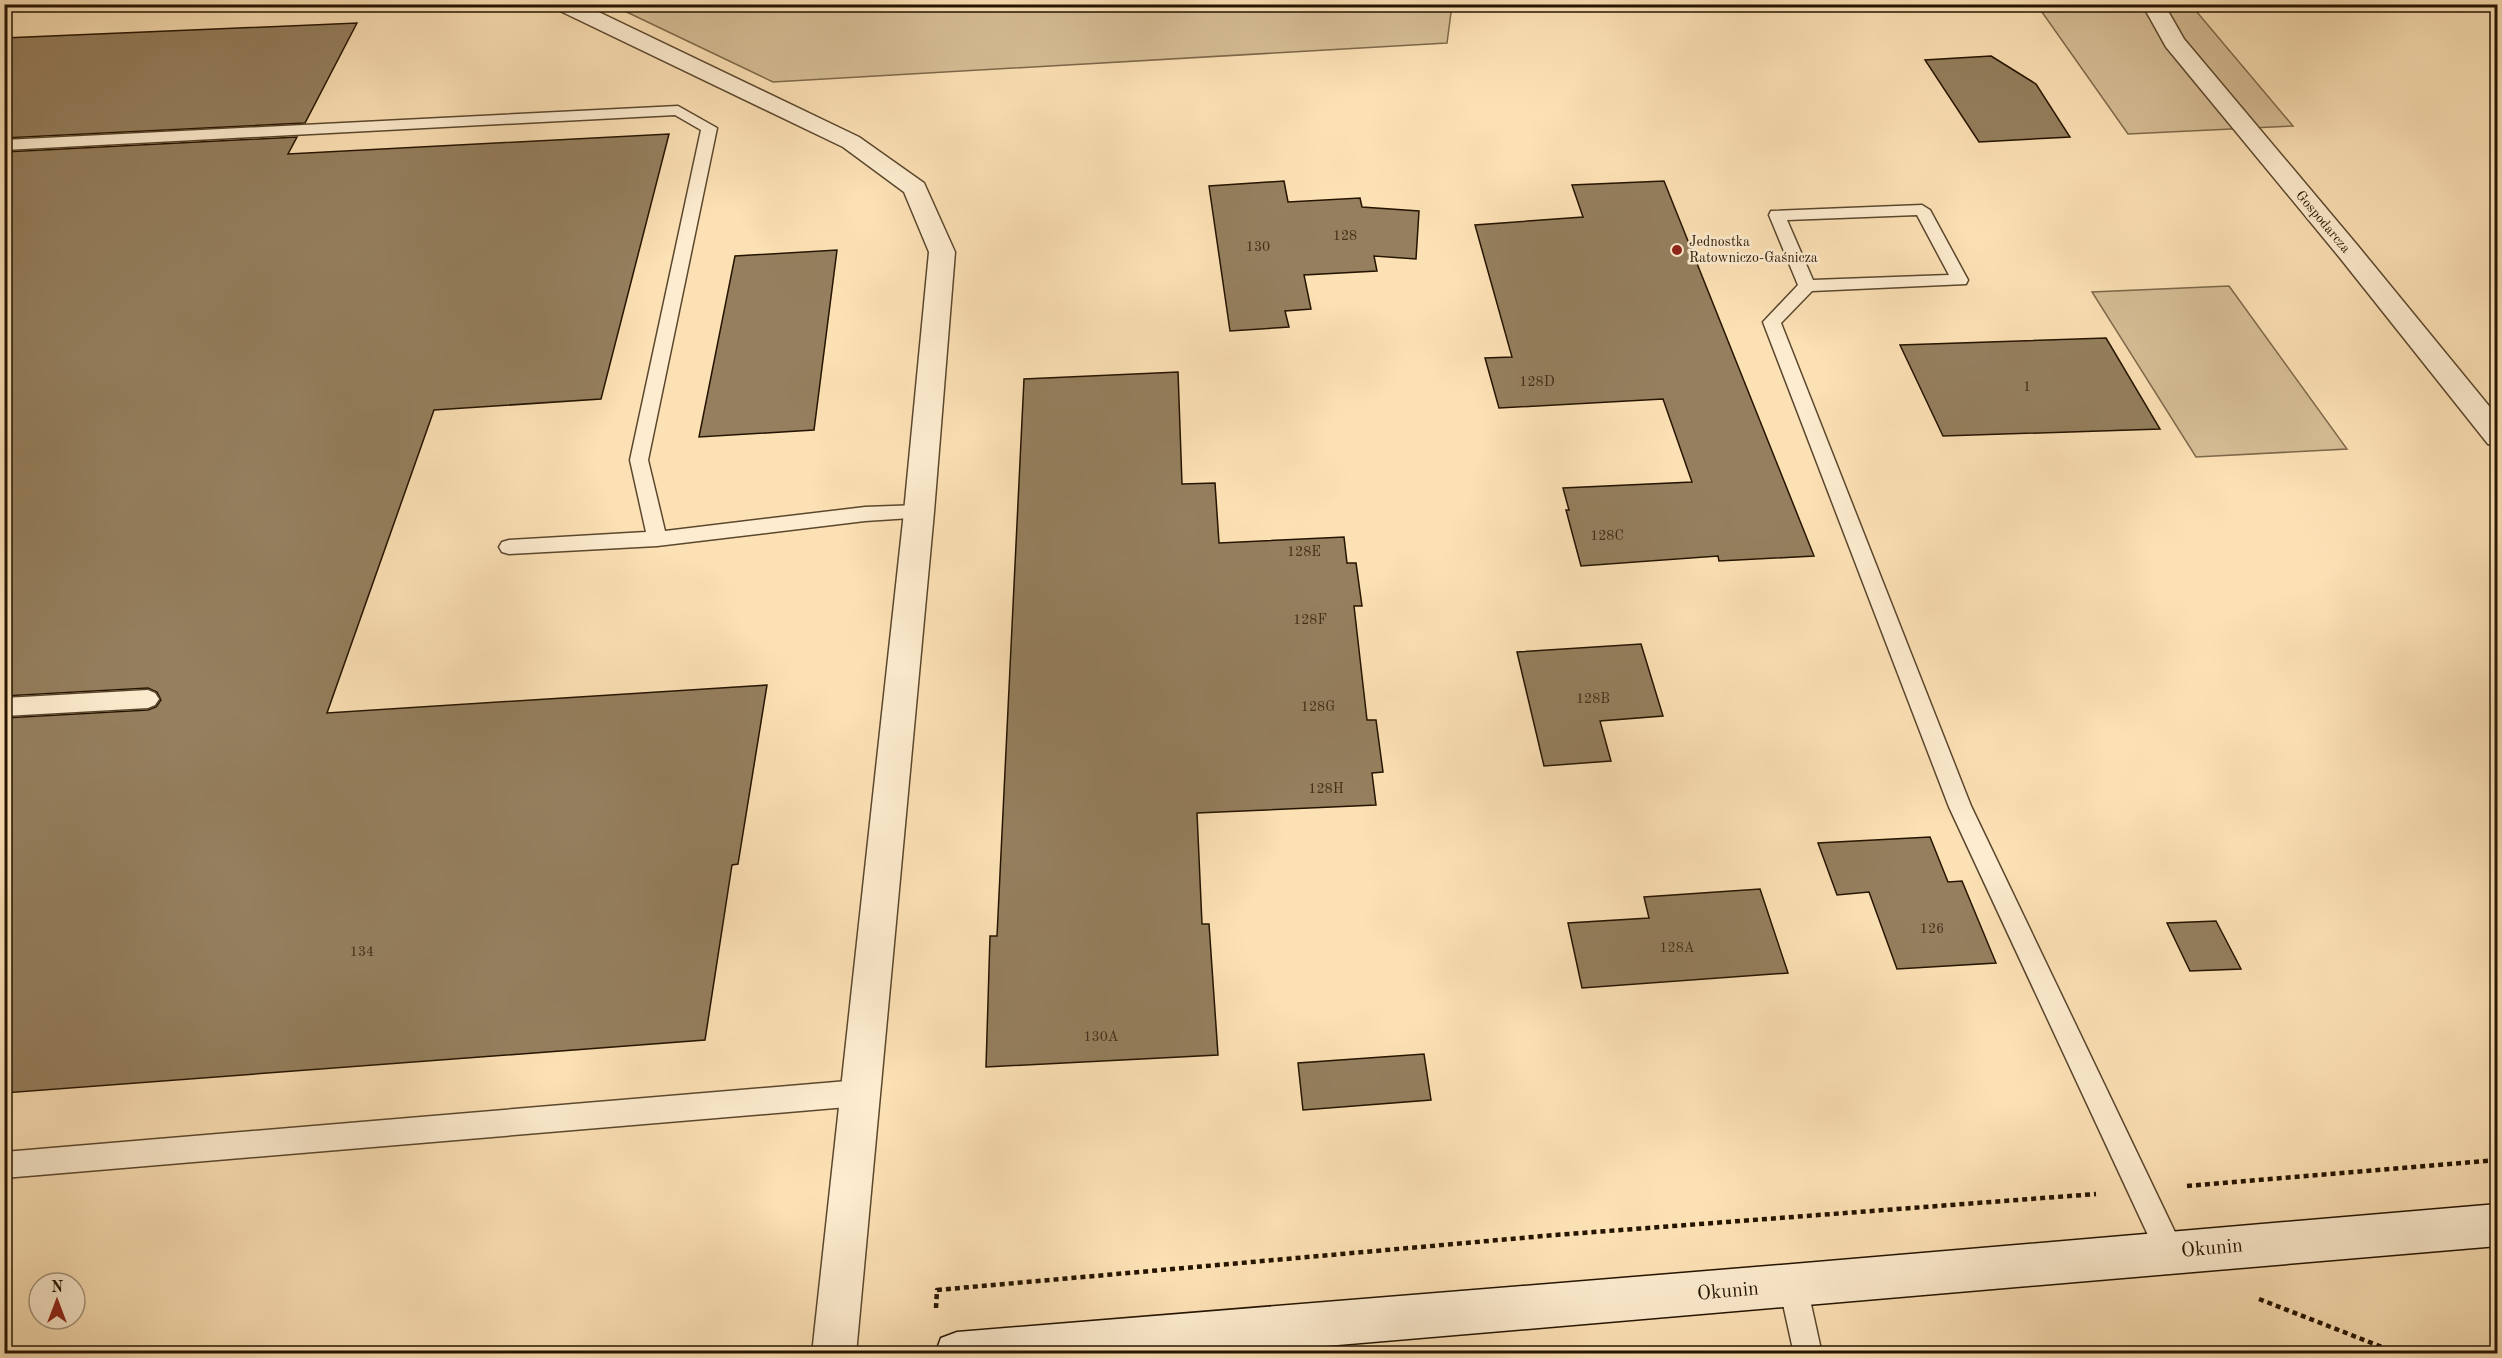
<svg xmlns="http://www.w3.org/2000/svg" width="2502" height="1358" font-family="'Old Standard TT',serif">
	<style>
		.green { fill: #d7be96; stroke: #7e694b; stroke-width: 1.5 }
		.water { fill: #b39b77; stroke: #7a6547; stroke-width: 1.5 }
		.building { fill: #957f5e; stroke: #251400; stroke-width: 1.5 }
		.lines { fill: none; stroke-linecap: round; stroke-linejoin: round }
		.lane-casing { stroke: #5b472d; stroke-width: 3 }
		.street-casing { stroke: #5b472d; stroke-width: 3 }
		.secondary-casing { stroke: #251400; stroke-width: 3 }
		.path { stroke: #251400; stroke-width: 4.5; stroke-dasharray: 5 4; stroke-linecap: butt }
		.lane { fill: #fdeccf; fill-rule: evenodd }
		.street { fill: #fdeccf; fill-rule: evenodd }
		.secondary { fill: #fdeccf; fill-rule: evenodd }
		.poi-dot { fill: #8f2418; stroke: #fdeccf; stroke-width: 2 }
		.labels { text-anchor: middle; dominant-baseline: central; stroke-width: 5; stroke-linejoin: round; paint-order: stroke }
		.far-street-label { font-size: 14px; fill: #251400; stroke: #fdeccf }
		.number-label { font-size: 14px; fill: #412f18 }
		.far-poi-label { font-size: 14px; fill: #251400; stroke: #fdeccf; text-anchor: start }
		.near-street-label { font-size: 20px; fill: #251400; stroke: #fdeccf }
	</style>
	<rect width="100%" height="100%" fill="#fce1b5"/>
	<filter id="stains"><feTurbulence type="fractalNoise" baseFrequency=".00333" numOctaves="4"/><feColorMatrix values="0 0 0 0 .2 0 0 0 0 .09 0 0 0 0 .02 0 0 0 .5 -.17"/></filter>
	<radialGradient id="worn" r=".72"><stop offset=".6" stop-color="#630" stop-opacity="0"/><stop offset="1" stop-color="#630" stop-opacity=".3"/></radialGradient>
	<g class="green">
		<path d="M612,5H1452L1447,43L773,82Z"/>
		<path d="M2037,5H2191L2293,126L2128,134Z"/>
		<path d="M2229,286L2347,449L2196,457L2092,292Z"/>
	</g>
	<path class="water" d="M1468,5H1607C1566,15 1509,11 1468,5Z"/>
	<g class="building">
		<path d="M357,23L305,123L4,138V38Z"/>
		<path d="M1991,56L2036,84L2070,137L1979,142L1925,60Z"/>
		<path d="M669,134L601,399L434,410L327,713L767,685L738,864L732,865L705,1040L4,1093V718L148,710L156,707L161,700L157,692L148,688L4,696V152L297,137L288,154Z"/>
		<path d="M1284,181L1288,202L1360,198L1362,207L1419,211L1416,259L1374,256L1377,271L1304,275L1311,309L1285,311L1289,327L1230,331L1209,186Z"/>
		<path d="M1664,181L1814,556L1719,561L1718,556L1581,566L1566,510H1569L1563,488L1692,482L1663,399L1499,408L1485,358L1512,357L1475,225L1583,217L1572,185Z"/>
		<path d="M837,250L814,430L699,437L735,256Z"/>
		<path d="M2106,338L2160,429L1943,436L1900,345Z"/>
		<path d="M1178,372L1182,484L1215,483L1219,543L1344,537L1347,563H1356L1362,606H1354L1367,720H1376L1383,772L1372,773L1376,805L1197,813L1202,924H1209L1218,1055L986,1067L990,936H997L1024,379Z"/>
		<path d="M1641,644L1663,716L1600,721L1611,761L1544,766L1517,652Z"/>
		<path d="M1930,837L1948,882L1962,881L1996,963L1897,969L1869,892L1837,895L1818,843Z"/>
		<path d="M1760,889L1788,973L1582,988L1568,923L1649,918L1644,897Z"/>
		<path d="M2216,921L2241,969L2190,971L2167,923Z"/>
		<path d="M1424,1054L1431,1100L1303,1110L1298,1063Z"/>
	</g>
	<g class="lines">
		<defs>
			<g id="lane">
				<path d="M678,106L717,128L648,460L665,531L865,507L919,505L926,507L929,512L926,517L865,521L657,546L509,554L502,552L499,547L502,542L509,540L646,532L630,460L701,130L675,115L4,150V140Z"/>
				<path d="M1922,205L1930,210L1968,280L1966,284L1812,291L1781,323L1971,806L2185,1253L2181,1263L2171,1267L2161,1263L1949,807L1763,322L1798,285L1769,215L1771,211ZM1917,215L1949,275L1813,280L1787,220Z"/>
				<path d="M148,690L155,693L159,699L155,705L148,708L4,716V698Z"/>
				<path d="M859,1080L868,1084L872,1093L868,1102L859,1106L4,1178V1152Z"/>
				<path d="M1793,1272L1803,1276L1807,1286L1822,1354H1794L1779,1286L1783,1276Z"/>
			</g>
			<g id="street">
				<path d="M553,4H582L859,137L924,183L955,252L934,512L856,1354H812L904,512L929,252L904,192L843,147L556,9Z"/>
				<path d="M2142,4H2164L2184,39L2358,246L2498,417V447L2488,444L2340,258L2166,47Z"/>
			</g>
			<path id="secondary" d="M2498,1204V1246L1233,1354H935L941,1338L957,1332L1793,1264Z"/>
		</defs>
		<use href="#lane" class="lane-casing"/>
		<use href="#street" class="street-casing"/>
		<use href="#secondary" class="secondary-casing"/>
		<g class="path">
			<path d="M2187,1186L2498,1160"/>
			<path d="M2259,1299L2400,1354"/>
			<path d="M936,1308L937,1290L1555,1235L2096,1194"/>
		</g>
		<use href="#lane" class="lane"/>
		<use href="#street" class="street"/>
		<use href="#secondary" class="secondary"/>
	</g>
	<circle class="poi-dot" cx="1677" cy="250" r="6"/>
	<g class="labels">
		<g class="far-street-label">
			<text transform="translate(2323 222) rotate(50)">Gospodarcza</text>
		</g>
		<g class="number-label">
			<text x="1345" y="236">128</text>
			<text x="1258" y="247">130</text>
			<text x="1537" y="382">128D</text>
			<text x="2027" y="387">1</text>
			<text x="1607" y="536">128C</text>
			<text x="1304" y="552">128E</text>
			<text x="1310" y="620">128F</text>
			<text x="1593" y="699">128B</text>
			<text x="1318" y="707">128G</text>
			<text x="1326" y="789">128H</text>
			<text x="1932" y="929">126</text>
			<text x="1677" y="948">128A</text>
			<text x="362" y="952">134</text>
			<text x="1101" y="1037">130A</text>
		</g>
		<g class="far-poi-label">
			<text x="1689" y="242">Jednostka<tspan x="1689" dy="16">Ratowniczo-Gaśnicza</tspan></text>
		</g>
		<g class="near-street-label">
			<text transform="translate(2212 1249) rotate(-5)">Okunin</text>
			<text transform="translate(1728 1292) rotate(-5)">Okunin</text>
		</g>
	</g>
	<rect width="2502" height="1358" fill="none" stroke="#fce1b5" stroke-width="24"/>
	<rect x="6" y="6" width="2490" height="1346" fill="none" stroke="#251400" stroke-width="3"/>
	<rect x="12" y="12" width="2478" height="1334" fill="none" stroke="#251400" stroke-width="1.5"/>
	<g transform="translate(57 1301)"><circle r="28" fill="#fdeccf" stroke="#a7967c" stroke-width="1.5"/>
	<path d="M0-4.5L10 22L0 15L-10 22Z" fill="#8f2418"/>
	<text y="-9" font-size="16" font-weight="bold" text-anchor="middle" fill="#251400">N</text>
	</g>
	<rect width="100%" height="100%" filter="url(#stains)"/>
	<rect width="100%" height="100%" fill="url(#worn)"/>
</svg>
